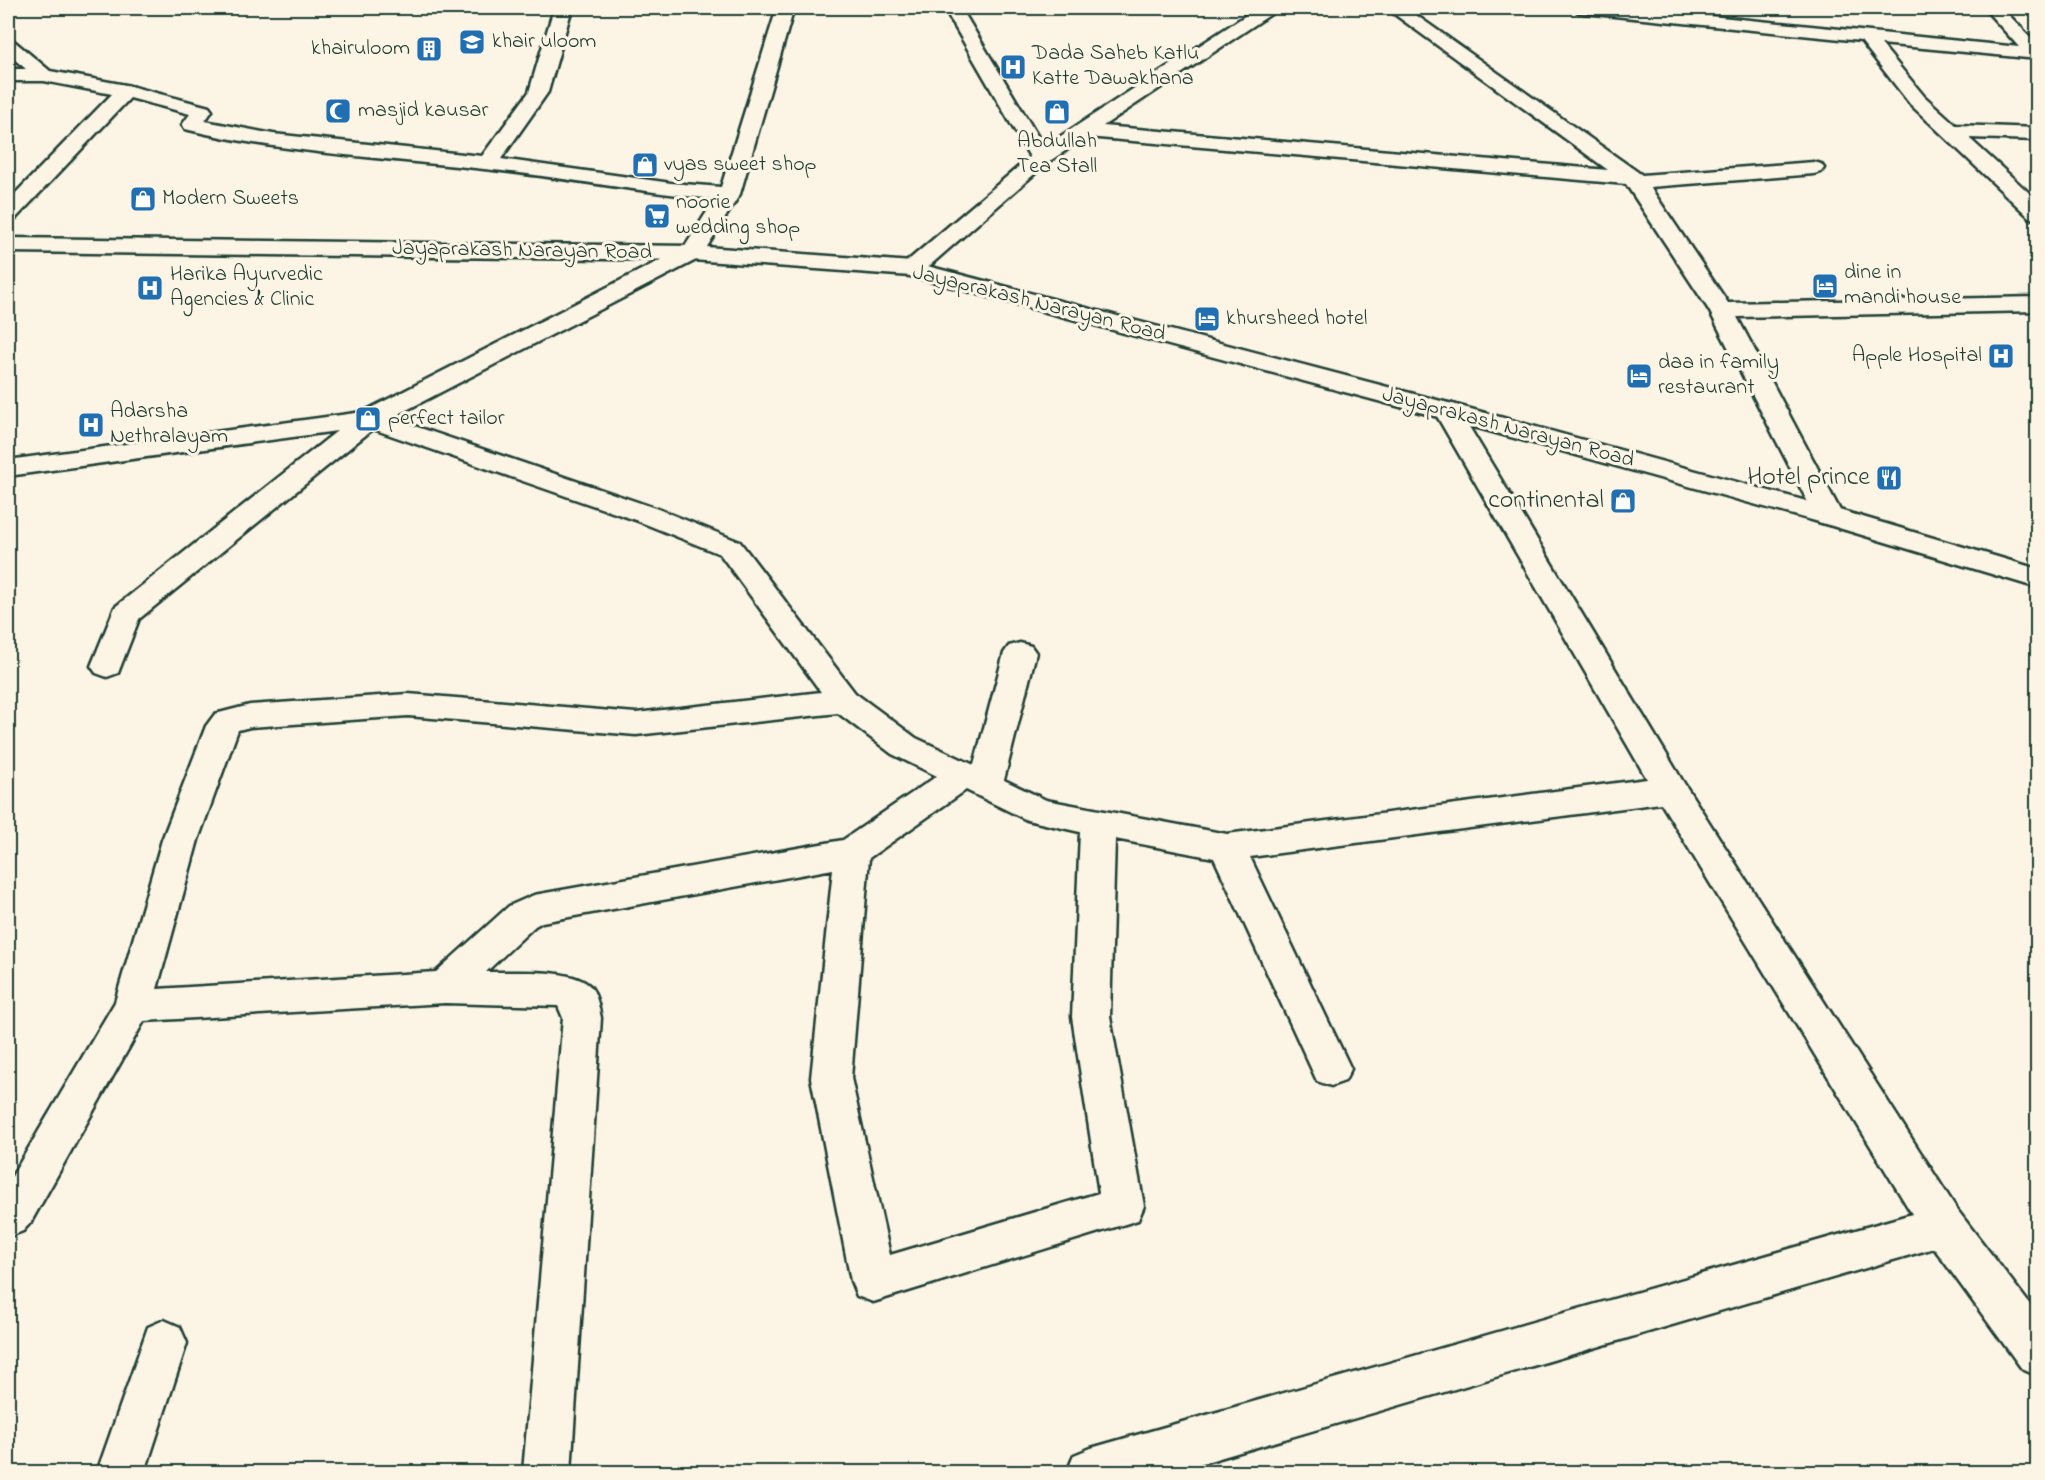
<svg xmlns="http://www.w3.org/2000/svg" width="2045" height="1480" font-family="'Indie Flower',sans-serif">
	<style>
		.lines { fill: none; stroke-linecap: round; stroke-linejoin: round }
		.street-casing { stroke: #1f3d34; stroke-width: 5 }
		.secondary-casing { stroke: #1f3d34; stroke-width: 5 }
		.street { fill: #fcf5e5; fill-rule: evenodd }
		.secondary { fill: #fcf5e5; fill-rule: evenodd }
		.labels { text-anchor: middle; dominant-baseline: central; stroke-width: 6; stroke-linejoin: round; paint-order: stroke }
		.far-poi-label { font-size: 22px; fill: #1f3d34; stroke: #fcf5e5; text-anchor: start }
		.far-street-label { font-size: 22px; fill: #1f3d34; stroke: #fcf5e5 }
		.poi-label { font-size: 26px; fill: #1f3d34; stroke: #fcf5e5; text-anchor: end }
	</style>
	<rect width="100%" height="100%" fill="#fcf5e5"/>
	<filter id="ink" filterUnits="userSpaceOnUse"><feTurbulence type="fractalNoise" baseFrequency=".0167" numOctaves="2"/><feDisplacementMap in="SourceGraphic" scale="12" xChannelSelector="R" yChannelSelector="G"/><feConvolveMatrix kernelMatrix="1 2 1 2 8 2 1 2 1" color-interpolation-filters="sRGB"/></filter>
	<g filter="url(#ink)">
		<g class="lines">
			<defs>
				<g id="street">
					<path d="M554,8H572L548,92L501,159L671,183L721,187L777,8H794L740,194L700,258L391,418L658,509L740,542L855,693L916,738L974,765L1004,653L1009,646L1020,643L1031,646L1036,653L1004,780L1046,800L1227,834L1647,779L1434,411L1438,405L1447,403L1456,405L1682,780L1958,1211L2038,1315V1376L2022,1369L1934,1248L1172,1472H1067L1074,1455L1091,1448L1912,1214L1661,803L1250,857L1351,1069L1345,1081L1331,1086L1317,1081L1214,858L1115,839L1110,1017L1144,1206L1138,1220L873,1302L857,1296L851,1281L811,1078L833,869L542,922L535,926L486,972C511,973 574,967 591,987C597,995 599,1008 601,1018L571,1472H523L563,1018L558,1006L445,1003L144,1021L31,1222L23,1231L8,1237V1183L115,1002L162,840L206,726L215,714L250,705L408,694L636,713L821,692L720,554L638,521L373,429L139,619L118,673L107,677L96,673L91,666L115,607L337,431L8,476V460L363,412L684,248L715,199C638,192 561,177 484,169C385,158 282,153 185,129L182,125L190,114L130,98L16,218L8,220V201L112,94L44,81H8V69H26L8,54V40L14,41L50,71L126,85L209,107L212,111L205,121L273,134L482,156L529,92ZM838,713L892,754L937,776L843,840L534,895L509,906L436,972L157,989L198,840L238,730L250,727L408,716L636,735ZM966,790L1027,820L1080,832L1072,1017L1099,1193L890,1255L851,1078L869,858Z"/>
					<path d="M944,8H961L1044,147L1257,8H1276L1274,12L1103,126L1608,170L1386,8H1406L1642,175L1814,162L1821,164L1824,168L1821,172L1814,174L1650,187L1728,303L2038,297V311L1737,317L1843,516L1839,522L1829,525L1819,522L1815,516L1709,310L1626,184L1087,137L1048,162L920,274L912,276L904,274L901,269L904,264L1030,157Z"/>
					<path d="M1575,8H1631L2019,47L1984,8H2002L2038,45V59L1881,44L1924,96L1956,125L2038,128V140L1969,138L2038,201V219L2030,218L1910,104L1861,41L1584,13L1578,12Z"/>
					<path d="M164,1320L180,1327L187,1343L145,1472H97L148,1327Z"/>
				</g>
				<path id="secondary" d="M8,238L692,246L912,262L1456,405L1839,510L2038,569V588L1819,522L1438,417L911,276L692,260L8,252Z"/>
			</defs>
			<use href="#street" class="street-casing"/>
			<use href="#secondary" class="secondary-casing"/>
			<use href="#street" class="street"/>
			<use href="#secondary" class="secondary"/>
		</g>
	</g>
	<defs>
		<symbol id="school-square" viewBox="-11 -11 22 22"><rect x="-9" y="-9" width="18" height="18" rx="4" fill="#1f6fb2" stroke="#fcf5e5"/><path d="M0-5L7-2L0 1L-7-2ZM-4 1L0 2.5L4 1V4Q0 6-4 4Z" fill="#fff"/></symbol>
		<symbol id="building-square" viewBox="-11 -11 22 22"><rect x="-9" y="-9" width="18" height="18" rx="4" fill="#1f6fb2" stroke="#fcf5e5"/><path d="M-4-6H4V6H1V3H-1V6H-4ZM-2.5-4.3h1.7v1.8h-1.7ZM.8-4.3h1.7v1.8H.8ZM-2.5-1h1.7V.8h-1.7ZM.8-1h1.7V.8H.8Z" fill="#fff"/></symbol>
		<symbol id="hospital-square" viewBox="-11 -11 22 22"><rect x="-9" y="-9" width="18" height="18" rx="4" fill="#1f6fb2" stroke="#fcf5e5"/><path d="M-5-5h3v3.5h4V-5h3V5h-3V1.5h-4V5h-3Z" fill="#fff"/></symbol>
		<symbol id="mosque-square" viewBox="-11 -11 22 22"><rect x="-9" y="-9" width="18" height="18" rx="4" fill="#1f6fb2" stroke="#fcf5e5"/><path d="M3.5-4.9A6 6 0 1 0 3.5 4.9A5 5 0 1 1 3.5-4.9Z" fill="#fff"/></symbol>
		<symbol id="shop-square" viewBox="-11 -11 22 22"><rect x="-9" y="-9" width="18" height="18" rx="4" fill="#1f6fb2" stroke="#fcf5e5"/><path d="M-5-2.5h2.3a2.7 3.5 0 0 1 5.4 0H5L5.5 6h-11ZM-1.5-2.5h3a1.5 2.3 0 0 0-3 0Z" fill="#fff"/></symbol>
		<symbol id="supermarket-square" viewBox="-11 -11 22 22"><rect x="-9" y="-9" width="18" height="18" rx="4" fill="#1f6fb2" stroke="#fcf5e5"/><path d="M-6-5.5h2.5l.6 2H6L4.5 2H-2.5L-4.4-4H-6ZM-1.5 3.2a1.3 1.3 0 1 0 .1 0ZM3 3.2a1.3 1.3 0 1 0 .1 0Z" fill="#fff"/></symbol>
		<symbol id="hotel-square" viewBox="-11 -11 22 22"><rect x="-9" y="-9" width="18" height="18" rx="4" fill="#1f6fb2" stroke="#fcf5e5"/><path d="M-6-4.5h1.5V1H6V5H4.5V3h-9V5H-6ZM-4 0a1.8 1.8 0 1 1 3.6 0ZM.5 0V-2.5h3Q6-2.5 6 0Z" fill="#fff"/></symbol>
		<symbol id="restaurant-square" viewBox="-11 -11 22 22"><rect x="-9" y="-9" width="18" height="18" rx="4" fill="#1f6fb2" stroke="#fcf5e5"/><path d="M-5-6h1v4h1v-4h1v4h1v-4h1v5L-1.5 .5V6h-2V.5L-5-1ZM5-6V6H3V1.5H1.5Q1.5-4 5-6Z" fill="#fff"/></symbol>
	</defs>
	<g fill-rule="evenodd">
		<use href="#school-square" x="457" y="27" width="30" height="30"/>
		<use href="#building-square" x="414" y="34" width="30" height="30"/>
		<use href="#hospital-square" x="998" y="52" width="30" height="30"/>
		<use href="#mosque-square" x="323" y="96" width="30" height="30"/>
		<use href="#shop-square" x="1042" y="97" width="30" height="30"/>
		<use href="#shop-square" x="630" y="150" width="30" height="30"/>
		<use href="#shop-square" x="128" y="184" width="30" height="30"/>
		<use href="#supermarket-square" x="642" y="201" width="30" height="30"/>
		<use href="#hotel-square" x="1810" y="271" width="30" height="30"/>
		<use href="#hospital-square" x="135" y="273" width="30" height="30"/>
		<use href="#hotel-square" x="1192" y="304" width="30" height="30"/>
		<use href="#hospital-square" x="1986" y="341" width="30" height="30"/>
		<use href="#hotel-square" x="1624" y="361" width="30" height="30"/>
		<use href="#shop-square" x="353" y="404" width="30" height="30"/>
		<use href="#hospital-square" x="76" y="410" width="30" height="30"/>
		<use href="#restaurant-square" x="1874" y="463" width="30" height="30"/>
		<use href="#shop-square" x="1608" y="486" width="30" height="30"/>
	</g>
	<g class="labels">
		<g class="far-poi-label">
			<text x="492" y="42">khair uloom</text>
			<text x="410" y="49" text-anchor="end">khairuloom</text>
			<text x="1032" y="54">Dada Saheb Katlu<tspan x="1032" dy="25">Katte Dawakhana</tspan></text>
			<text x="358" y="111">masjid kausar</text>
			<text x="1057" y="142" text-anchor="middle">Abdullah<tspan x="1057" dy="25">Tea Stall</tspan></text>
			<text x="664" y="165">vyas sweet shop</text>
			<text x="162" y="199">Modern Sweets</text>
			<text x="676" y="203">noorie<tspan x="676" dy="25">wedding shop</tspan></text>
			<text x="1844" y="273">dine in<tspan x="1844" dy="25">mandi house</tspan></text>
			<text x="170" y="275">Harika Ayurvedic<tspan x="170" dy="25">Agencies &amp; Clinic</tspan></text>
			<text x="1226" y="319">khursheed hotel</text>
			<text x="1982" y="356" text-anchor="end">Apple Hospital</text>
			<text x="1658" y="363">daa in family<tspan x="1658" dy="25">restaurant</tspan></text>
			<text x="110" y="412">Adarsha<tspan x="110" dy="25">Nethralayam</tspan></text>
			<text x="388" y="419">perfect tailor</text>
		</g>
		<g class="far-street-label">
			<text transform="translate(522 251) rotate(1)">Jayaprakash Narayan Road</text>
			<text transform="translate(1039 304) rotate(14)">Jayaprakash Narayan Road</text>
			<text transform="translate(1508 428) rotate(15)">Jayaprakash Narayan Road</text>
		</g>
		<g class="poi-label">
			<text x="1870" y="478">Hotel prince</text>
			<text x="1604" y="501">continental</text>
		</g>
	</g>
	<rect width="2045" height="1480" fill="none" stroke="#fcf5e5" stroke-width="30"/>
	<rect x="15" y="15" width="2015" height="1450" fill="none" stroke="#1f3d34" stroke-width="2" filter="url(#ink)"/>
</svg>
